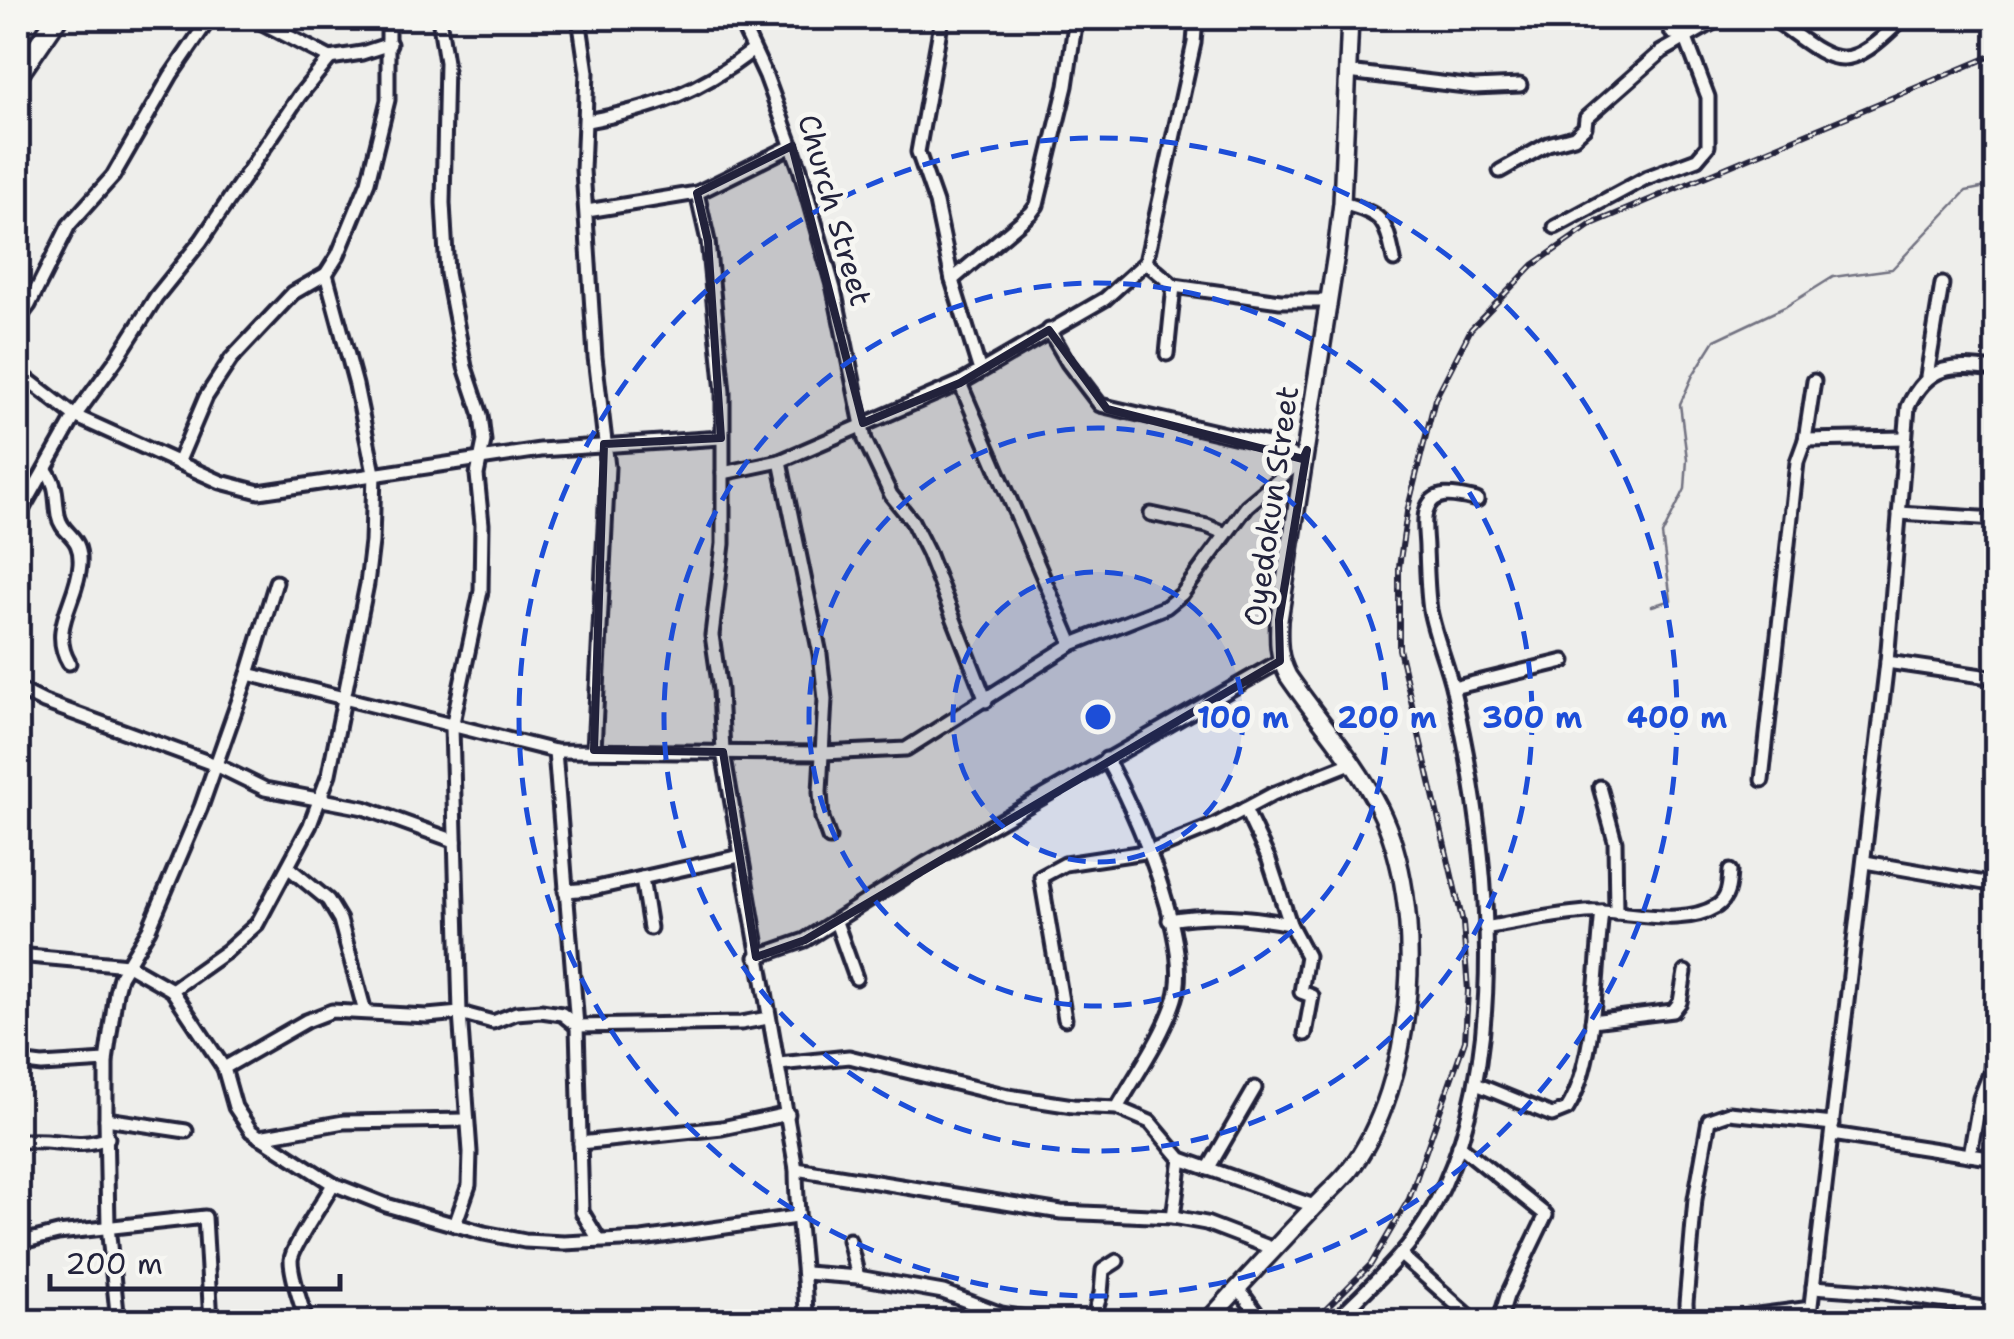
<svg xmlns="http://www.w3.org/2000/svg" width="2014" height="1339" font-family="'Shantell Sans',sans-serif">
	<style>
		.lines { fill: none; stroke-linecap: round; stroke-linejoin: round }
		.stream { stroke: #727281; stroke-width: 2.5 }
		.street-casing { stroke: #22223b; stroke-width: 19 }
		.secondary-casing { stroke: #22223b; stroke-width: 22 }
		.primary-casing { stroke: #22223b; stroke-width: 25 }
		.street { stroke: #f6f6f2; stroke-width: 11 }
		.secondary { stroke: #f6f6f2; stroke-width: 15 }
		.primary { stroke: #f6f6f2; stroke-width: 18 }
		.rail-casing { stroke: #22223b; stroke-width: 6 }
		.rail { stroke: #f6f6f2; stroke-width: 2.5; stroke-dasharray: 8; stroke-linecap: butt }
		.marked { fill: #22223b; fill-opacity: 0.2; stroke: #22223b; stroke-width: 8; stroke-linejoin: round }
		.ring { fill: none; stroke: #1d4ed8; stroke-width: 5; stroke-dasharray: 18 12 }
		.labels { text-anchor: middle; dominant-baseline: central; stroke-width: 10; stroke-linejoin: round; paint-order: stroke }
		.street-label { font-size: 30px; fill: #22223b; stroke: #f6f6f2 }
		.centre { fill: #1d4ed8; stroke: #f6f6f2; stroke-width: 5 }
		.ring-label { font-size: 30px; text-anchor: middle; font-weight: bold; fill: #1d4ed8; stroke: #f6f6f2; stroke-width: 10; stroke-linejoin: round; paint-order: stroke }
	</style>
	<rect width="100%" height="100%" fill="#eeeeeb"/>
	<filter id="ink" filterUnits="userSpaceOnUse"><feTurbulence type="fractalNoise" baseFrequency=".01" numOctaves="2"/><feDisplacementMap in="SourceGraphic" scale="20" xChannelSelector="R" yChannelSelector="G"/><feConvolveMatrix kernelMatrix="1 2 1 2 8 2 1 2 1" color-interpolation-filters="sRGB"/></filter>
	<g filter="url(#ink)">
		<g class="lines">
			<path class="stream" d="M1652,606L1671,600L1662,535L1685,489L1687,459L1680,404L1693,375L1715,340L1785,307L1833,277L1892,269L1966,191L1996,185"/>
			<defs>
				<g id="street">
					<path d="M253,18L330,58L362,53L390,44"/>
					<path d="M439,18L446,62L443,203L447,273L465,367L481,415L484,441L477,475L482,524L481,591L452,727L460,1013L470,1152L469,1185L455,1225"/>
					<path d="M579,18L587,72L583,170L595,357L608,467L594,750"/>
					<path d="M739,18L766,76L800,169L834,289L865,440L891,495L912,521L928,553L986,701"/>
					<path d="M942,18L918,152L936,203L952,280L980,371"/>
					<path d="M1772,18C1834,62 1842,80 1903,18"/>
					<path d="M1348,72L1474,87L1520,85"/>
					<path d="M587,121C652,109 699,92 752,51"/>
					<path d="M1500,171L1548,144L1574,137L1585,127L1586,118L1661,52L1721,18"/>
					<path d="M697,193L708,241L723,392V544L712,635L720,690L723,752L796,1169C796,1221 806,1270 806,1322"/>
					<path d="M1342,203C1383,215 1385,217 1394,260"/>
					<path d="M587,211L697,193L792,146"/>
					<path d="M1555,227L1646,178L1697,159L1708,146V97L1685,36L1672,33L1665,18"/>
					<path d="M1146,262L1174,286L1280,301H1327"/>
					<path d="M952,280L1031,213L1037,205L1066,86L1076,18"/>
					<path d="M18,320L29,305L69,225L113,176L171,75L210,18"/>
					<path d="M1049,330L1068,363L1100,405L1277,446L1302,462"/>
					<path d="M1167,354L1174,286"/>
					<path d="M18,372L75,416L221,482L259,492L540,450L721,438"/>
					<path d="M1927,376L1942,284"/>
					<path d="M960,383L1072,644"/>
					<path d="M1805,440L1904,438"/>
					<path d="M780,461L820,654L825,699L820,792L822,818L829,838"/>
					<path d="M178,463L206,397L231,359L293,293L326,274L338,255L368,182L388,100V18"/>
					<path d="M46,470C58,486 55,497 58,515C62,536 82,534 80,564C78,600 48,628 69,663"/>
					<path d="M723,473L780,461L960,383L1105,299L1146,262L1194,43L1196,18"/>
					<path d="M1899,513L1996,519"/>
					<path d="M1151,514L1207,526L1226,534"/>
					<path d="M18,517L75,416L116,360L156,297L201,241L300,95L330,58"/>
					<path d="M1887,662L1996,678"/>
					<path d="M248,674L555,751L823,753L906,749L1072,644L1166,607L1182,594L1247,506L1304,458"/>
					<path d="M1453,688L1564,661"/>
					<path d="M18,689L44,702L216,765L265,789L364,808L455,841"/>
					<path d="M555,751L577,1026L582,1212L599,1240"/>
					<path d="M1106,759C1135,809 1193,943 1175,999C1163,1037 1137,1073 1117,1108"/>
					<path d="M1762,780L1797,462L1805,440L1814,381"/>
					<path d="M1600,787L1615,841L1616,913"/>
					<path d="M1245,809L1269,860L1290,924L1307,956L1301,992L1312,996L1305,1034"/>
					<path d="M1865,862L1996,885"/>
					<path d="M289,868L328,900L340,920L365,1012"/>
					<path d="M642,878L650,928"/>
					<path d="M565,891L592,889L740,856"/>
					<path d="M1169,920C1211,913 1248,916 1290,924"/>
					<path d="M836,922L856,978"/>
					<path d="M1485,928C1518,922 1552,915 1586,912C1626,909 1679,929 1717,906C1729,898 1729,884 1730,871"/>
					<path d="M18,955L128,965L172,990L224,1068L235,1107L251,1131L333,1184L386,1205L484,1233L525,1241L564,1243L642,1239L796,1217"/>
					<path d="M756,957L805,940L925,864L1280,661"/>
					<path d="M172,990L227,951L257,924L310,825L329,774L367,584L372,542L374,473L356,385L326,274"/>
					<path d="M1065,1019L1041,877L1065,864L1151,851L1215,825L1273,794L1351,763"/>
					<path d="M1592,1021L1673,1011L1680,1002L1685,972"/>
					<path d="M18,1062L42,1065L106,1061"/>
					<path d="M779,1064L849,1057L1008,1096L1073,1106L1117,1108L1150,1122L1181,1159L1314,1206"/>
					<path d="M224,1068L306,1021L332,1011L427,1016L460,1013L493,1022L516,1013L541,1011L562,1014L577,1026L741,1023L768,1018"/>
					<path d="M1476,1084L1552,1115L1567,1109C1597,1061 1595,969 1602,912"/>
					<path d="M106,1119L186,1131"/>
					<path d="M1832,1134L1996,1159"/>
					<path d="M259,1137L344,1122L466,1120"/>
					<path d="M18,1142C51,1136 75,1151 108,1138"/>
					<path d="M580,1143L722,1128L788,1114"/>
					<path d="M1459,1145L1546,1215L1507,1296L1499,1322"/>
					<path d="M1970,1155L1980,1098L1991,1071L1996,1001"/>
					<path d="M796,1169L1061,1212L1173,1217L1206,1223L1274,1249"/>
					<path d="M1208,1169L1255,1088"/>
					<path d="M1173,1217L1181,1159"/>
					<path d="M849,1240L858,1277"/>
					<path d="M18,1243L58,1233L205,1217L211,1322"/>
					<path d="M1401,1255L1476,1322"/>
					<path d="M806,1273L858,1277L943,1292L1001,1314L1051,1322"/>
					<path d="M1813,1287L1883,1292L1996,1310"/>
					<path d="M1238,1288L1263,1322"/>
					<path d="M118,1322L108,1226L106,1119V1061L116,992L120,977L149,929L201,807L248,674L276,582"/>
					<path d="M306,1322C302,1303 291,1279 291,1260C292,1246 325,1200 333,1184"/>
					<path d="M1092,1322L1101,1293L1103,1270L1117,1261"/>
					<path d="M1334,1322C1370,1286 1409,1253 1433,1208C1512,1060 1490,848 1453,690C1447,663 1435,637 1430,610C1427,590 1427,569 1426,549C1426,538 1423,523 1426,512C1432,487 1460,496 1477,500"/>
					<path d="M1697,1322L1687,1319L1686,1303L1695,1199L1709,1120L1729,1113L1833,1124"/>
					<path d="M1704,1322L1811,1308"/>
					<path d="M1809,1322L1887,662L1908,407C1928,363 1953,365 1996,370"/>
				</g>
				<path id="secondary" d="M1207,1322C1241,1284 1276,1247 1311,1210C1323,1197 1337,1185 1348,1172C1417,1085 1428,905 1379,808C1355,760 1318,720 1288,676C1278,657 1278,641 1279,620L1336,254L1342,203L1350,18"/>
				<path id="primary" d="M18,75L57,18"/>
			</defs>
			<use href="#street" class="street-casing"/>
			<use href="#secondary" class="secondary-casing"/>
			<use href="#primary" class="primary-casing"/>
			<use href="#street" class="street"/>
			<use href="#secondary" class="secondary"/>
			<use href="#primary" class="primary"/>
			<defs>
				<path id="rail" d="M1313,1322L1371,1264L1409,1199L1465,1040L1468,991L1463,923L1399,649V567L1407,512L1435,399L1471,329L1533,265L1592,224L1996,54"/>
			</defs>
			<use href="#rail" class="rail-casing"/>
			<use href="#rail" class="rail"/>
		</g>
	</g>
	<path class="marked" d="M792,146L863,423L960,383L1049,330L1107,409L1303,459L1307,450L1279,620L1280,661L805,940L756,957L723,752L594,750L604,444L721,438L708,241L697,193Z"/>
	<circle cx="1098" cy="717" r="145" fill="#1d4ed8" fill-opacity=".12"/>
	<g class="ring">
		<circle cx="1098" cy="717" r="145"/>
		<circle cx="1098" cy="717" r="289"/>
		<circle cx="1098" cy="717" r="434"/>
		<circle cx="1098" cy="717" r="579"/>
	</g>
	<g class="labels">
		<g class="street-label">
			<text transform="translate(835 210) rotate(74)">Church Street</text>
			<text transform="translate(1271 506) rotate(-82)">Oyedokun Street</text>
		</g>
	</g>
	<circle cx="1098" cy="717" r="15" class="centre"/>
	<g class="ring-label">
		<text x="1243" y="728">100 m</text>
		<text x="1387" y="728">200 m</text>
		<text x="1532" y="728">300 m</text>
		<text x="1677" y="728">400 m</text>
	</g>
	<rect width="2014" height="1339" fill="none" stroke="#f6f6f2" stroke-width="60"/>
	<rect x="30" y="30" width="1954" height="1279" fill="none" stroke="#22223b" stroke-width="4" filter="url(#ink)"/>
	<path d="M50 1274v15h290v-15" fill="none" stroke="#22223b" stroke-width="5"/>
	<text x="65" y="1274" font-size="30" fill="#22223b" stroke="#f6f6f2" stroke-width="8" paint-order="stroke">200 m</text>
</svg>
